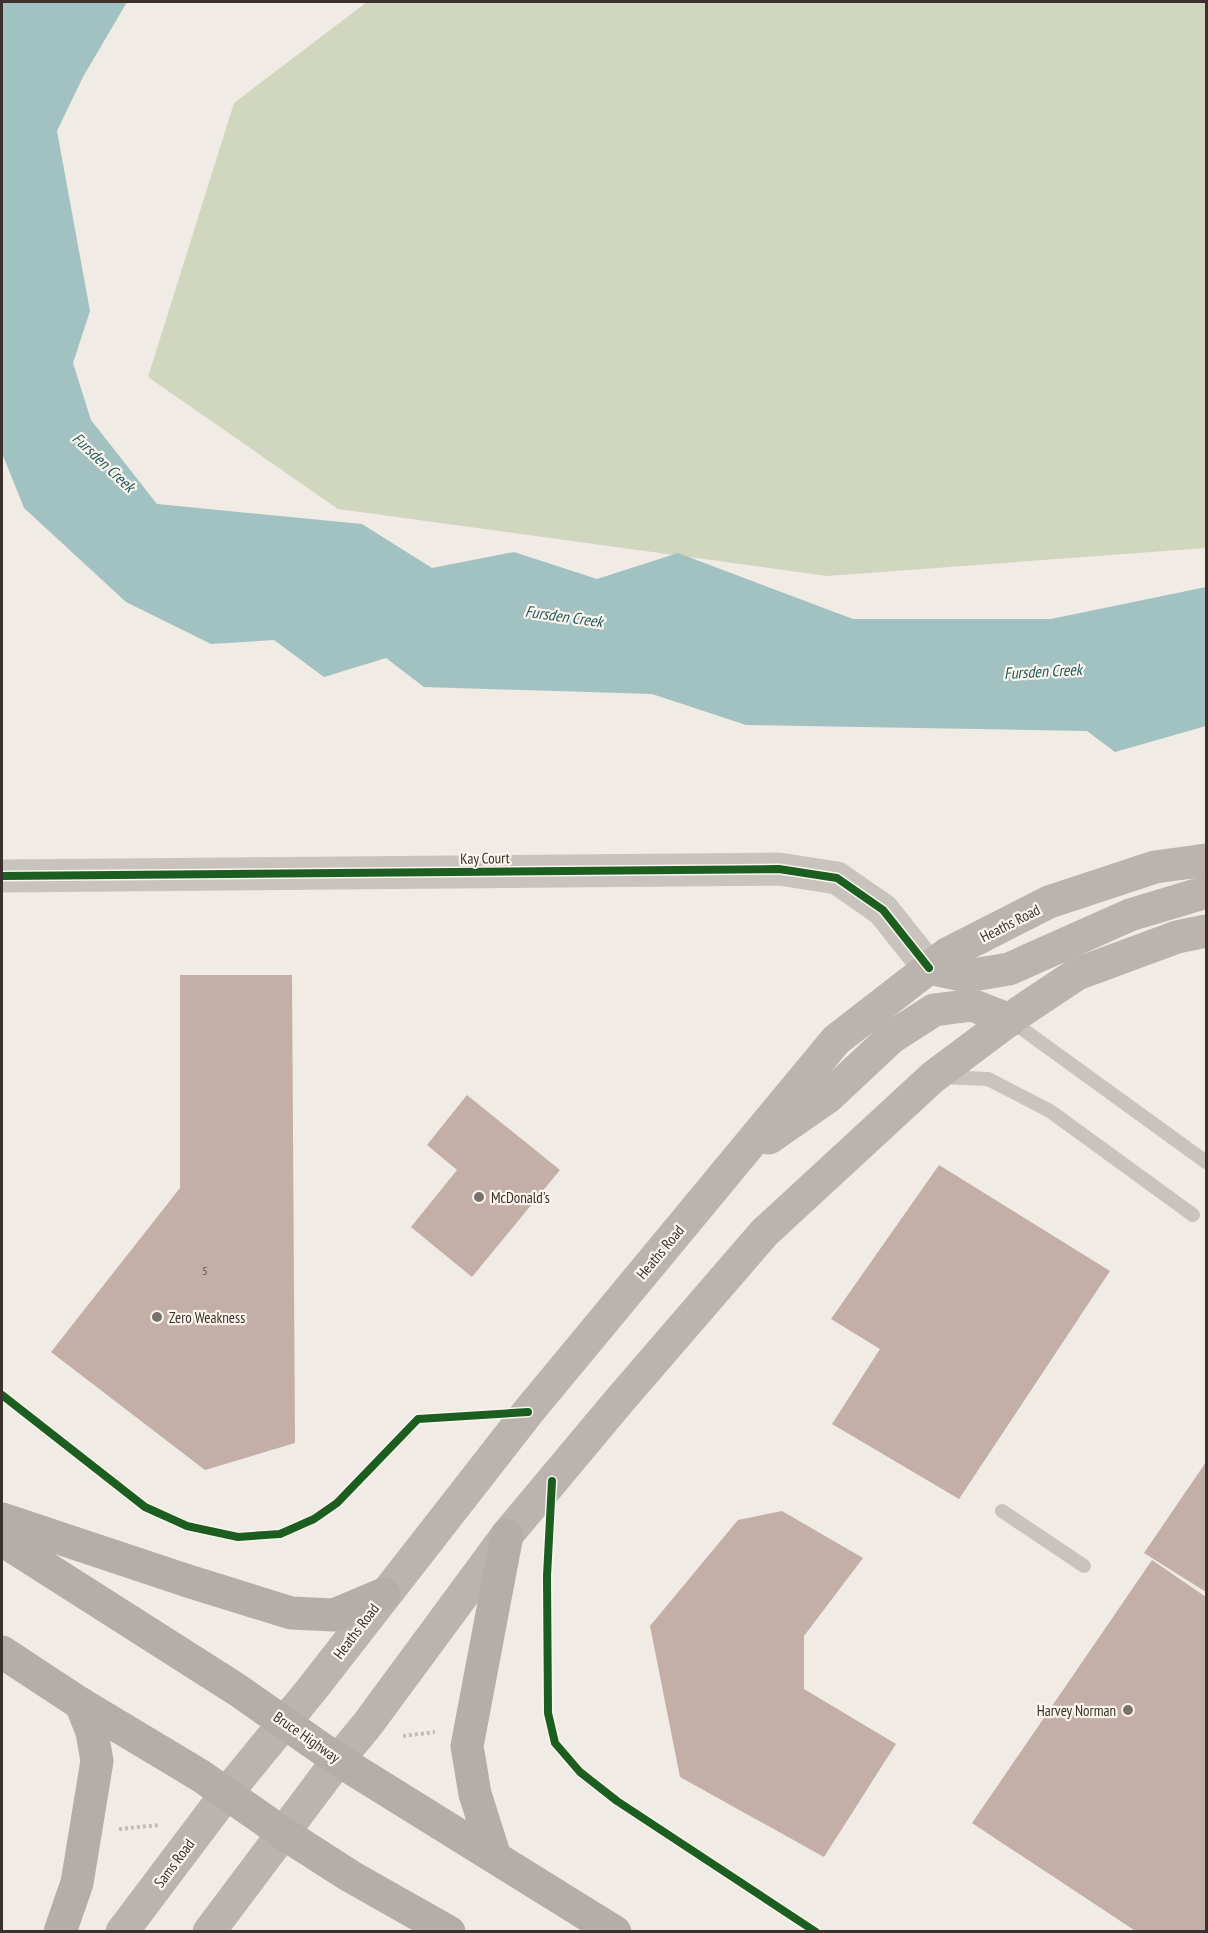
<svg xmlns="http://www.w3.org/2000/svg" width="1208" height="1933" font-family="'PT Sans Narrow',sans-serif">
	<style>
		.green { fill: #d1d6bf }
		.water { fill: #a1c2c1 }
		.building { fill: #c3afa7 }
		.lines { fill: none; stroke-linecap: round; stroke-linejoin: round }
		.path { stroke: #c2bbb6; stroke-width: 4; stroke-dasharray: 3 3; stroke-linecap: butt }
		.service { stroke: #c9c3be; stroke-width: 14 }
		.tertiary { stroke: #c9c3be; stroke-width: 33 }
		.secondary { stroke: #bab3ae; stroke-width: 33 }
		.trunk { stroke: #b4aea8; stroke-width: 33 }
		.cycleway-casing { stroke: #fbf5ee; stroke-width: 11 }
		.cycleway { stroke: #1b5e20; stroke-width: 8 }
		.poi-dot { fill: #7a716c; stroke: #fbf5ee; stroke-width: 2 }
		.labels { text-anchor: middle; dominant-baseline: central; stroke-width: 4.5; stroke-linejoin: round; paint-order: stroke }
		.number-label { font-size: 12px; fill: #5d504a }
		.street-label { font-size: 15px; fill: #3b302b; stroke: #fbf5ee }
		.poi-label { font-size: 15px; fill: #3b302b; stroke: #fbf5ee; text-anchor: start }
		.water-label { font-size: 16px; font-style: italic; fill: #1f5a5e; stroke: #fbf5ee }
	</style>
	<rect width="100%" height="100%" fill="#f0ebe5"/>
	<path class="green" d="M367,2H1206V548L827,576L338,509L148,377L234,103Z"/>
	<path class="water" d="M2,2H127L83,77L57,131L90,311L73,363L91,420L157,504L362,524L432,568L514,552L597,579L678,553L853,619H1051L1206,587V726L1115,752L1087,731L746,725L652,694L424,687L386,658L324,677L274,640L211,644L126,602L24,508L2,453Z"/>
	<g class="building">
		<path d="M180,975H292L295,1443L205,1470L51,1352L180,1188Z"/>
		<path d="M467,1095L560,1170L472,1277L411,1227L457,1170L427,1145Z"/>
		<path d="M939,1165L1110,1271L959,1499L832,1424L880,1349L831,1319Z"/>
		<path d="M1206,1462V1592L1144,1553Z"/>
		<path d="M782,1511L863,1558L804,1636V1689L896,1744L824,1857L680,1777L650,1626L738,1520Z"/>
		<path d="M1152,1560L1206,1597V1932H1137L972,1823Z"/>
	</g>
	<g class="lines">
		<g class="path">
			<path d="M403,1736L435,1732"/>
			<path d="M119,1829L159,1825"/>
		</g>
		<g class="service">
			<path d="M1010,1020L1206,1162"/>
			<path d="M942,1077L988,1079L1050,1111L1193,1215"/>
			<path d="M1002,1511L1084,1566"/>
		</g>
		<path class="tertiary" d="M2,876L779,869L837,878L883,910L929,968"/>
		<g class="secondary">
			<path d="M929,968L967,976L1009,969L1130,915L1206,892"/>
			<path d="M769,1138L828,1097L892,1037L934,1010L972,1005L1010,1020"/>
			<path d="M122,1932L226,1794L312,1689L528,1412L836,1040L947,954L1049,902L1155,867L1206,860"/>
			<path d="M209,1932L338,1760L367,1725L507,1535L619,1401L764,1233L933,1077L1020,1012L1077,974L1177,937L1206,931"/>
		</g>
		<g class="trunk">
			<path d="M2,1519L188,1581L291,1613L334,1615L384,1594"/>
			<path d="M2,1540L236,1689L338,1760L615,1932"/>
			<path d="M2,1652L81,1704L201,1776L283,1833L350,1876L449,1932"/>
			<path d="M495,1857L475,1794L467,1746L507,1535"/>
			<path d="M60,1932L77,1883L97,1761L92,1732L81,1704"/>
		</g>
		<defs>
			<g id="cycleway">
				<path d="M2,876L779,869L837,878L883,910L929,968"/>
				<path d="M2,1395L145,1507L187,1526L238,1537L280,1534L314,1519L337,1503L418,1419L528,1412"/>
				<path d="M552,1481L547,1576L548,1713L555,1743L580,1772L617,1801L816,1932"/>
			</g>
		</defs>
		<use href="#cycleway" class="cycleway-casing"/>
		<use href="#cycleway" class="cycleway"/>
	</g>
	<g class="poi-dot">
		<circle cx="479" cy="1197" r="6"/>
		<circle cx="157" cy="1317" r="6"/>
		<circle cx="1128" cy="1710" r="6"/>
	</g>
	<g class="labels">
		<g class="number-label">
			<text x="205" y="1270">5</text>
		</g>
		<g class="street-label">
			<text transform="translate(485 858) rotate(-1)">Kay Court</text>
			<text transform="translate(1010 923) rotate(-27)">Heaths Road</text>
			<text transform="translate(660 1252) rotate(-50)">Heaths Road</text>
			<text transform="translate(356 1631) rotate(-53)">Heaths Road</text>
			<text transform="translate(307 1737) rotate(35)">Bruce Highway</text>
			<text transform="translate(174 1863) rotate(-53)">Sams Road</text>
		</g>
		<g class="poi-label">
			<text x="491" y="1197">McDonald's</text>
			<text x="169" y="1317">Zero Weakness</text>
			<text x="1116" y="1710" text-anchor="end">Harvey Norman</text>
		</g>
		<g class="water-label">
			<text transform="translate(104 462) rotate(43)">Fursden Creek</text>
			<text transform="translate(564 616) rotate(8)">Fursden Creek</text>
			<text transform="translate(1043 671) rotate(-3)">Fursden Creek</text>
		</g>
	</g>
	<rect width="1208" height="1933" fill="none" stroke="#3b302b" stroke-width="6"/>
</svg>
